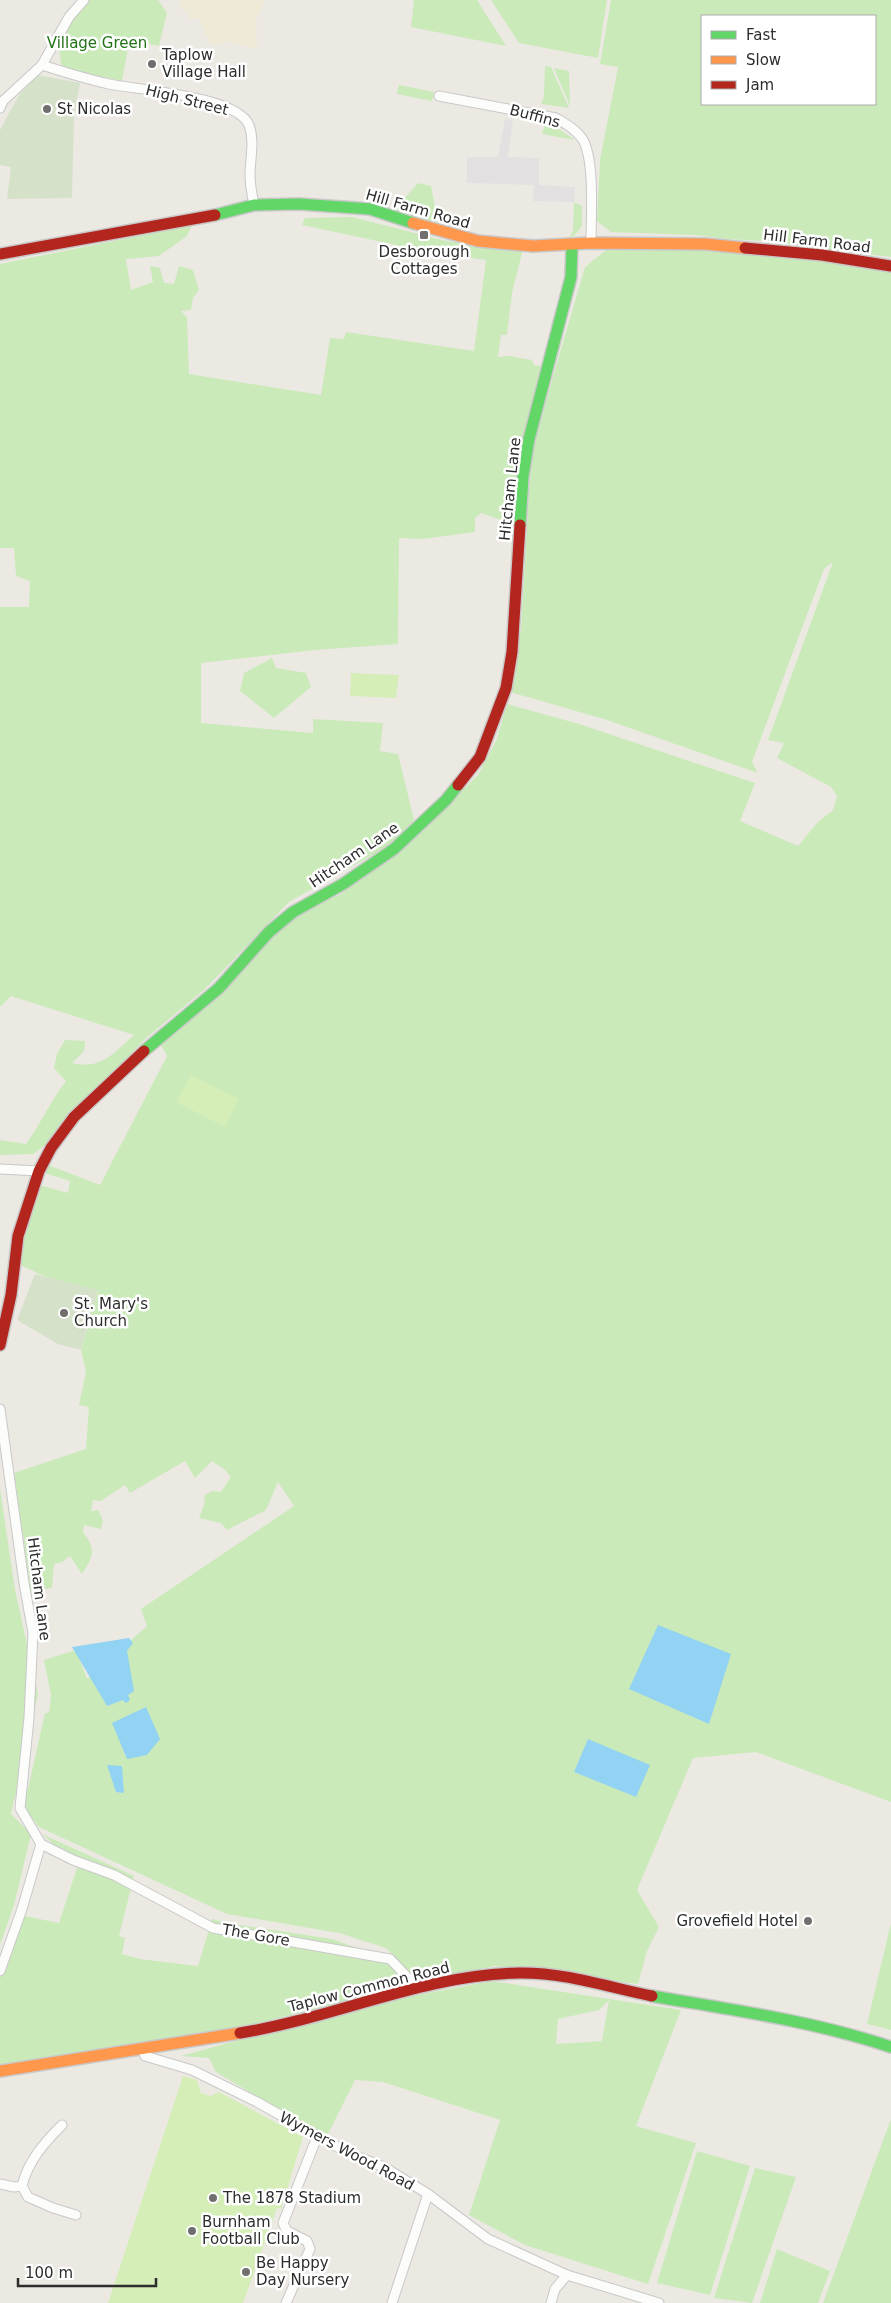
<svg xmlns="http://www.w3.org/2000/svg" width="891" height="2303" font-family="'DejaVu Sans',sans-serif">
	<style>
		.industrial { fill: #e3e0e2 }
		.education { fill: #efe9d7 }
		.green { fill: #caeaba; fill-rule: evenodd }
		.cemetery { fill: #d6e1ca }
		.pitch { fill: #d5eeb7 }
		.water { fill: #92d2f2 }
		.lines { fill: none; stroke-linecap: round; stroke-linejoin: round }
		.street-casing { stroke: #c9c8c8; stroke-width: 11 }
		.fast-casing { stroke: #c9c8c8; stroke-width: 14 }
		.slow-casing { stroke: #c9c8c8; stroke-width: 14 }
		.jam-casing { stroke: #c9c8c8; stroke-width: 14 }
		.street { stroke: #fcfcfb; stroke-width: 9 }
		.fast { stroke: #63d668; stroke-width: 11 }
		.slow { stroke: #ff974d; stroke-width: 11 }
		.jam { stroke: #b3261e; stroke-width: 11 }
		.poi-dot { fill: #706f6d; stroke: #fff; stroke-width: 2 }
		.labels { text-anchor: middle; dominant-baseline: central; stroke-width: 5; stroke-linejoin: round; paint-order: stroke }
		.park-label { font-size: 15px; fill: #217315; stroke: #fff }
		.poi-label { font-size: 15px; fill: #2d2d2d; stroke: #fff; text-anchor: start }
		.street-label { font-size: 15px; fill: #2d2d2d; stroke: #fff }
	</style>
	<rect width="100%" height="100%" fill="#ece9e3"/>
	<path class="industrial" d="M505,119L513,120L508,157L539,158V185L575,187L574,202L533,201L534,185L467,183V157H498Z"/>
	<path class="education" d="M182,0H265L256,20L257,49L226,41L211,46L198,18L190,19L187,11L179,8Z"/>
	<g class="green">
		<path d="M88,0H158L167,13L159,46L140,42L139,44L128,48L122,81L68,69L61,64L59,48L71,22Z"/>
		<path d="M414,0H477L506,46L411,27Z"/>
		<path d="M491,0H607L598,58L519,43Z"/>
		<path d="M611,0H891V257L765,241L726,239L695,235L611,232L597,221L600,160L618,67L600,64ZM702,16H875V104H702Z"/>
		<path d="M545,66L551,67L569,108L541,104L544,96Z"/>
		<path d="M554,68L569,71L570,106Z"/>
		<path d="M399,85L434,92L432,101L397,94Z"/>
		<path d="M545,124L556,127L575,140L542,134Z"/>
		<path d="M418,183L431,186L438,223L437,226L395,211L396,208Z"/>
		<path d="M574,202L582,206V226L574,236L569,237L573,231Z"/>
		<path d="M352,217L442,240L487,248L523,249L512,293L507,335H501L498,357L509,356L532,360L534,365L544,367L516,516L512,528L501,520L481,513L475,518V532L423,539L399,538L398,644L315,650L201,663V723L313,733V719L383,723L380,751L398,754L414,820L392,844L289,902L205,989L145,1039L45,1145L33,1154L0,1155V1140L26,1144C41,1124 50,1101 66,1081L54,1068L57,1054L65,1040L85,1041L84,1051L72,1063C101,1070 114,1053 134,1035L11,996L0,1007V607H29L30,581L16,576L14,548H0V264L192,225L187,236L159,256L126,259L131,290L153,282L150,266L160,268L164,283L174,284L179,266L193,270L199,290L193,298L191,310L181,311L187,317L189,374L321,395L330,338L344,339L346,332L474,351L486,260L429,252L302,225L305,218Z"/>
		<path d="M636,245L780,252L891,271V1802L756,1752L693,1758L637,1890L659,1927L647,1951L638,1984L495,1966L418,1982L386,1948L339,1933L227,1914L39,1827L24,1807L45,1713H49L51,1695L44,1660L76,1650L87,1679L147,1626L141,1609L294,1506L278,1482L266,1510L227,1530L221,1523L199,1518L204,1505L205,1495L212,1491L221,1492L231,1477L225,1470L212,1461L195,1478L185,1461L130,1493L125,1485L101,1501L93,1500L91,1511L98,1510L103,1521L101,1529L84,1525L83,1532C97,1550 93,1557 82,1574L70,1556L62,1562L54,1564L52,1588L31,1591L14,1473L86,1449L89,1407L79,1405L86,1372L81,1350L98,1291L44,1276L18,1264L21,1237L36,1184L68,1193L70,1181L45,1173L48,1165L100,1185L167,1056L161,1045L224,992L265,942L304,910L339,895L401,850L478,775L496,741L507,704L579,724L755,783L740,821L798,846L817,823L833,810L837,796L831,787L777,758L784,743L768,740L833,562L824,569L752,762L758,773L604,719L510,692L521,630L530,474L535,443L554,373L585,267L606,250Z"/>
		<path d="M272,658L276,668L306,673L311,687L274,718L240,691L244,673Z"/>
		<path d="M0,1489L15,1590L38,1694L11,1814L31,1834L14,1905L0,1945Z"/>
		<path d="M42,1834L134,1876L119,1936L125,1938L122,1954L140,1959L198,1966L212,1919L227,1923L332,1939L388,1959L399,1971L392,1980V1989L229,2031L38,2061L0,2064V1972L20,1915L59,1923L78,1865Z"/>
		<path d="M891,1923V2030L867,2024Z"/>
		<path d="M492,1981L681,2010L636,2126L696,2143L648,2284L525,2245L469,2215L500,2120L383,2082L355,2080L326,2138L216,2072L209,2058L181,2056L369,2004ZM609,2000L602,2041L556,2044L558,2019L599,2010Z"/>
		<path d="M891,2119V2303H823Z"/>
		<path d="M697,2151L750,2166L710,2295L657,2283Z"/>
		<path d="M755,2168L796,2177L752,2303L714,2298Z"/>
		<path d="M777,2249L830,2271L818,2303H760Z"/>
	</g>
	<g class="cemetery">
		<path d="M38,75L80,83L74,116L72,198L7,199L11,167L0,165V130L19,95Z"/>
		<path d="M35,1274L98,1290L81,1350L58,1344L17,1320Z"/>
	</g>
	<g class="pitch">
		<path d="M351,673L399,675L396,698L350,696Z"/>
		<path d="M191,1075L239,1099L225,1127L176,1102Z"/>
		<path d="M183,2076L197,2080L201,2093L211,2096L219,2092L303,2137L281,2209L277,2208L243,2303H108Z"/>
	</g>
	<g class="water">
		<path d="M658,1625L731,1654L709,1724L629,1689Z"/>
		<path d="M129,1638L133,1643L127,1651L134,1691L128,1695L130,1700L126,1703L123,1700L107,1706L72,1647Z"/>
		<path d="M146,1707L160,1739L147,1755L127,1759L112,1723Z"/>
		<path d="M588,1739L650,1765L636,1797L574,1772Z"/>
		<path d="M107,1765L122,1766L124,1793L116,1792Z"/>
	</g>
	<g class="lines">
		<defs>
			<g id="street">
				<path d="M42,65C64,72 86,79 109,84C138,90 237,96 249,125C255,141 250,159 250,175C250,185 252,195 254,205"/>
				<path d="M439,96L556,118C566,124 577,130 583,140C595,161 591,218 591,243"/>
				<path d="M0,108L3,101L42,65L69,17L84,0"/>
				<path d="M0,1169L39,1171"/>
				<path d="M0,1409L24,1583L33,1633L29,1718L20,1808L41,1844L22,1909L0,1971"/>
				<path d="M41,1844L73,1860L114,1875L213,1928L390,1959L417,1987"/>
				<path d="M142,2050L145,2056L192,2070L257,2102L348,2153L384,2167L428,2194L488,2239L567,2275L659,2303"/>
				<path d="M62,2125C44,2143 28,2161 22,2186L28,2197L53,2208L76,2215"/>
				<path d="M0,2184L14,2187L22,2186"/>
				<path d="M286,2303L310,2249L307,2241L287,2231L283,2223L317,2137"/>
				<path d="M392,2303L428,2194"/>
				<path d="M551,2303L555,2289L567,2275"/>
			</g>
			<g id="fast">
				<path d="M215,215L254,205L299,204L370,209L413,223"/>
				<path d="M520,525L523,476L529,439L571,277L572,245"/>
				<path d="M144,1051L219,988L269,932L293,912L343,884L394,849L446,800L458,785"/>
				<path d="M652,1996C733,2010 813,2021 891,2047"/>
			</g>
			<g id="slow">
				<path d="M413,223L478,241L533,246L591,243L705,244L745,248"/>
				<path d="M0,2071L240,2033"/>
			</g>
			<g id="jam">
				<path d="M745,248L822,255L891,266"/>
				<path d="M0,254L215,215"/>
				<path d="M458,785L480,757L506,688L512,652L520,525"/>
				<path d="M0,1345L11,1295L18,1236L39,1171L51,1148L74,1117L144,1051"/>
				<path d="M240,2033C334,2018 422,1975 518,1973C565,1972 607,1987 652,1996"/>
			</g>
		</defs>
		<use href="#street" class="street-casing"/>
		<use href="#fast" class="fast-casing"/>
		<use href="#slow" class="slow-casing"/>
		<use href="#jam" class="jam-casing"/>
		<use href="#street" class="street"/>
		<use href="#fast" class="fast"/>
		<use href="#slow" class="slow"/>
		<use href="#jam" class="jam"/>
	</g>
	<g class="poi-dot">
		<circle cx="152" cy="64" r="5"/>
		<circle cx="47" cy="109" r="5"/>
		<rect x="419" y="230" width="10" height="10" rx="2.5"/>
		<circle cx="64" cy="1313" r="5"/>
		<circle cx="808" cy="1921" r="5"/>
		<circle cx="213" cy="2198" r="5"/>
		<circle cx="192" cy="2231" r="5"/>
		<circle cx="246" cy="2272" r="5"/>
	</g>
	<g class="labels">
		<g class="park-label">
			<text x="97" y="43">Village Green</text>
		</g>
		<g class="poi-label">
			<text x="162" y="55">Taplow<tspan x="162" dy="17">Village Hall</tspan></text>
			<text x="57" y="109">St Nicolas</text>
			<text x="424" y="252" text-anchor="middle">Desborough<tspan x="424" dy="17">Cottages</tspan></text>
			<text x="74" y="1304">St. Mary's<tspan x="74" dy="17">Church</tspan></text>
			<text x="798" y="1921" text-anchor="end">Grovefield Hotel</text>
			<text x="223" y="2198">The 1878 Stadium</text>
			<text x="202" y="2222">Burnham<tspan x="202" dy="17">Football Club</tspan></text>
			<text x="256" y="2263">Be Happy<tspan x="256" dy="17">Day Nursery</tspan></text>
		</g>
		<g class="street-label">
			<text transform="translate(187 100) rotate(14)">High Street</text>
			<text transform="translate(535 116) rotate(15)">Buffins</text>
			<text transform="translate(418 209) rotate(16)">Hill Farm Road</text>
			<text transform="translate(817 241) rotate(7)">Hill Farm Road</text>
			<text transform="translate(510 489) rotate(-84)">Hitcham Lane</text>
			<text transform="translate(354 855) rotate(-34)">Hitcham Lane</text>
			<text transform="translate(39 1589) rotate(83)">Hitcham Lane</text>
			<text transform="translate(256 1935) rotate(10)">The Gore</text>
			<text transform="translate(369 1987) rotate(-14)">Taplow Common Road</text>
			<text transform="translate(347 2151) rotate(28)">Wymers Wood Road</text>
		</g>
	</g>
	<rect x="701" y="15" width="175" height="90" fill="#ffffff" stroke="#ababab"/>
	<rect x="711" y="31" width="25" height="8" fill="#63d668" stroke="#ababab"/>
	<text x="746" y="40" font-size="15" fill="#2d2d2d">Fast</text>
	<rect x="711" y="56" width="25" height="8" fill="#ff974d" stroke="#ababab"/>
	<text x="746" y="65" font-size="15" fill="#2d2d2d">Slow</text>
	<rect x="711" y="81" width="25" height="8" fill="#b3261e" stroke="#ababab"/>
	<text x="746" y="90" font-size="15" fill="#2d2d2d">Jam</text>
	<path d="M18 2278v8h138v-8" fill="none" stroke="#2d2d2d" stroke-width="2.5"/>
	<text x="25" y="2278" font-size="15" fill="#2d2d2d" stroke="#ffffff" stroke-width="4" paint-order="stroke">100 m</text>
</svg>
